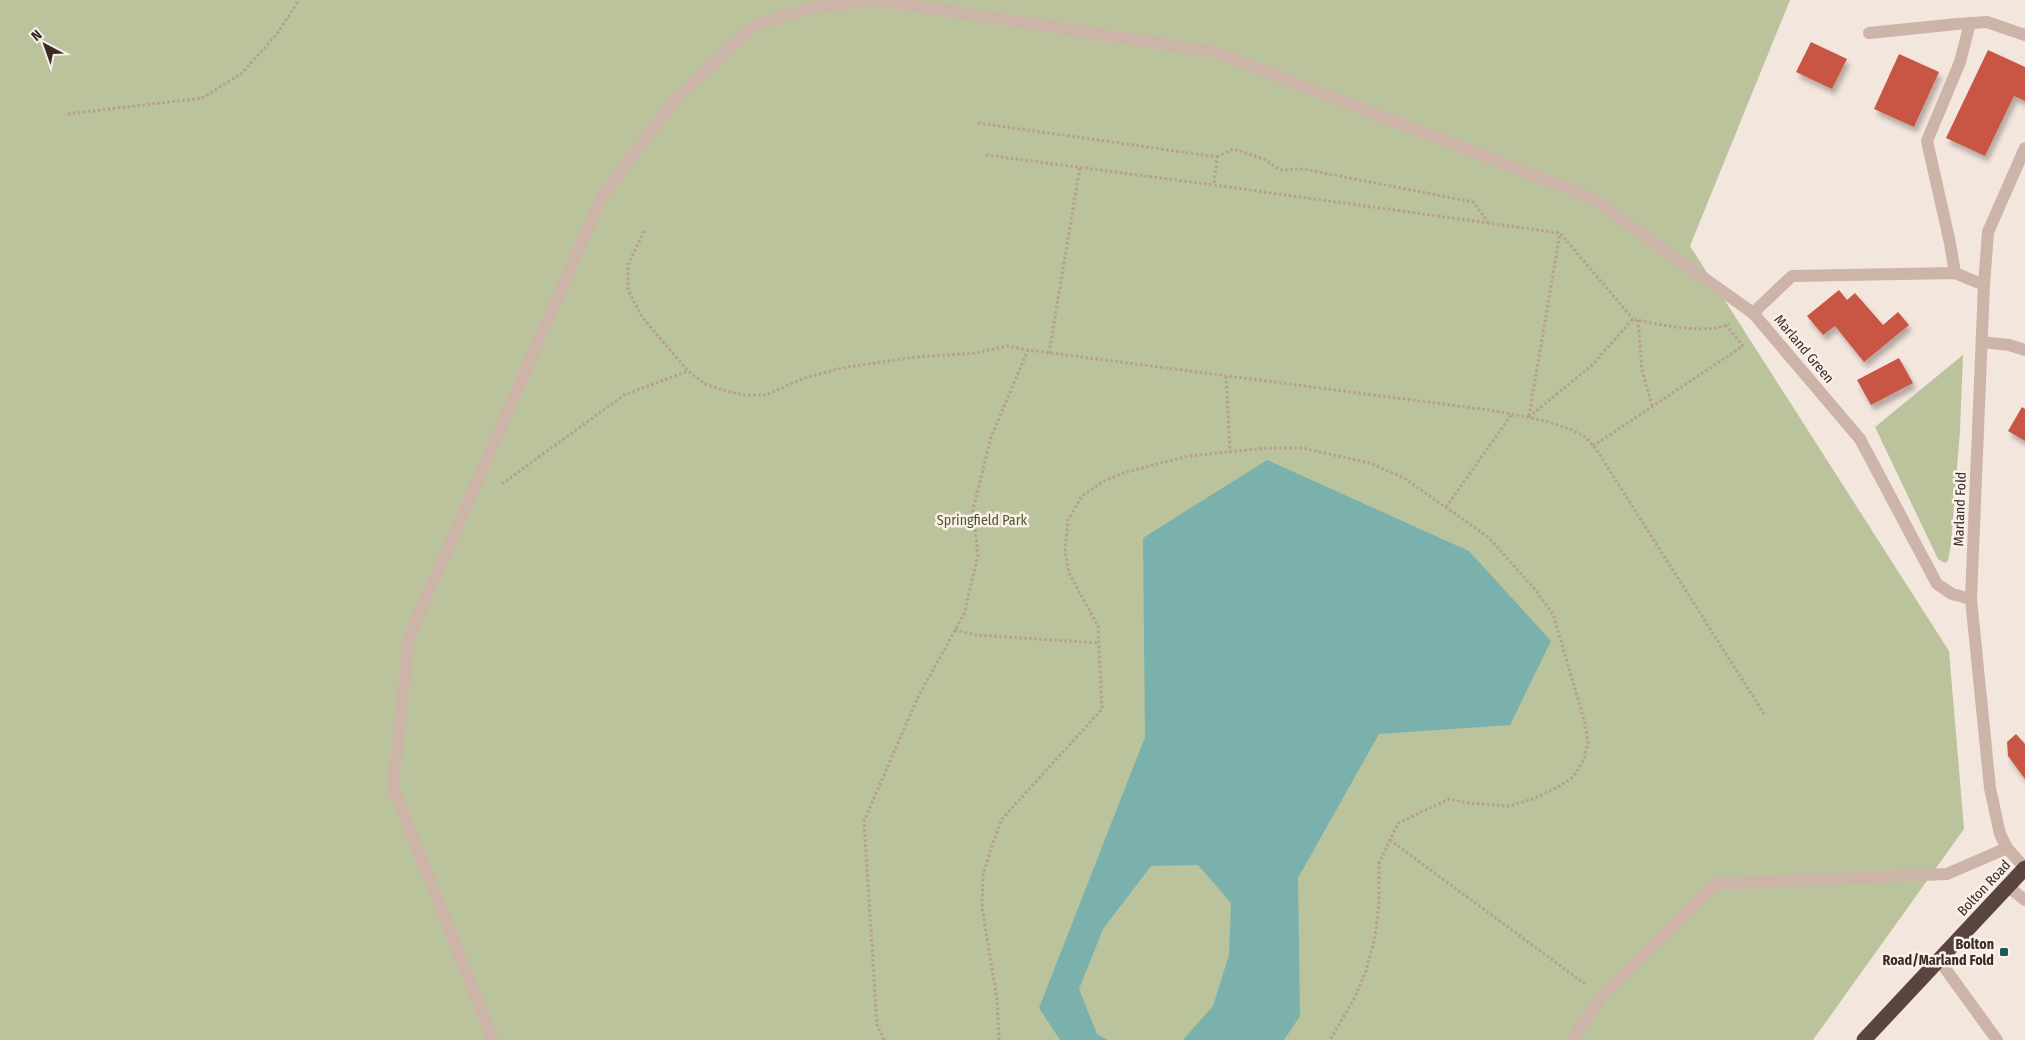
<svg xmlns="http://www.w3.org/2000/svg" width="2025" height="1040" font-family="'Fira Sans Condensed',sans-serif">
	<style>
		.green { fill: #bac39c }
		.water { fill: #7bb1ad }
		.building { fill: #c95444; filter: url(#shadow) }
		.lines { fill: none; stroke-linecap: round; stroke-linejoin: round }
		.path { stroke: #b89e92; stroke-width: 3; stroke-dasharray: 2.5 2.5; stroke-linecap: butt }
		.lane { stroke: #ccb4a8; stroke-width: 12 }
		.street { stroke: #ccb4a8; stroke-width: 12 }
		.highway { stroke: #59443f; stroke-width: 15 }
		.poi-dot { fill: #1c5b58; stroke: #faf0e9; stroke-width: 2 }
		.labels { text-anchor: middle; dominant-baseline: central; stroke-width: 5; stroke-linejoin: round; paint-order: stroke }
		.street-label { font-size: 14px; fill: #382c28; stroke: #faf0e9 }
		.park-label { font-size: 14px; fill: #4d572b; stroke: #faf0e9 }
		.poi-label { font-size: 14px; font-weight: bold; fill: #382c28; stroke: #faf0e9; text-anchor: end }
	</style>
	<defs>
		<filter id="shadow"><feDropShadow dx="3" dy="5.5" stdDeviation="2.5" flood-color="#0004"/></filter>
	</defs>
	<rect width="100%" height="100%" fill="#f3e6dd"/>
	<g class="green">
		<path d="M0,0H1790L1690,246L1949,651L1964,829L1813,1040H0Z"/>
		<path d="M1963,355L1960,430L1951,544L1948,561L1945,563L1938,559L1875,427Z"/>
	</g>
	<path class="water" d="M1267,460L1469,551L1551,641L1510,725L1379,734L1298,878L1300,1016L1284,1040H1183L1213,1006L1229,955L1231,903L1198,865L1151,866L1103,929L1079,989L1097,1034L1108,1040H1060L1039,1008L1145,737L1143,538Z"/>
	<g class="building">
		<path d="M1811,42L1847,59L1832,89L1796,72Z"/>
		<path d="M1988,50L2025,67V101L2014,96L1985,156L1946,138Z"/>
		<path d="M1899,54L1939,72L1914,127L1874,109Z"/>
		<path d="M1839,290L1847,300L1855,293L1883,325L1898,312L1909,325L1864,362L1835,326L1823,335L1807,316Z"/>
		<path d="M1899,358L1913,383L1871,405L1857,380Z"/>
		<path d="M2022,407L2025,409V441L2008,431Z"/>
		<path d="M2016,734L2025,744V779L2008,756L2007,742Z"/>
	</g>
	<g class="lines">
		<g class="path">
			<path d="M68,114L202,98L241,74L277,34L299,0"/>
			<path d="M978,123L1217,157L1214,185L1560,233L1633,319"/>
			<path d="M986,155L1214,185"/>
			<path d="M1217,157L1233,149L1264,159L1280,170L1303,169L1473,202L1488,222"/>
			<path d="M644,231L628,265V290L642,317L688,371L705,384L726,391L744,395H766L804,378L842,368L915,357L976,353L1007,346L1028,350L1489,410C1516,415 1562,422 1585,437C1590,441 1594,447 1598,452L1764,714"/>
			<path d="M1638,320L1642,370L1652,406"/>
			<path d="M1049,353L1080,167"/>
			<path d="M1226,376L1230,452"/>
			<path d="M1529,416L1560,233"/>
			<path d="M1529,417L1592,365L1633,319C1655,324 1712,336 1729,323"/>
			<path d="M1593,446L1743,346L1726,325"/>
			<path d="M502,484L624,395L688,371"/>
			<path d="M1446,507L1512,414"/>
			<path d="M955,630L976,635L1099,643"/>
			<path d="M1390,840L1585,984"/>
			<path d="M884,1040L877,1025L864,821L918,697L964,614L978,555L973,510L991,437L1028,350"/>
			<path d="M999,1040L997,999L982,907L983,875L992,845L1002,819L1102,709L1098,626L1069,573L1065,551L1068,520L1082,496L1102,482L1126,472L1189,456L1267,448H1302L1370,463L1404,478L1488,537L1533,587L1553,614L1585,723L1588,742L1584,760L1573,777L1558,787L1533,799L1509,806L1469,803L1449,799L1398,823L1379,863V904L1375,937L1366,971L1355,997L1330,1040"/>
		</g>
		<g class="lane">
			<path d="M1869,33L1957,24L1987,22L2025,35"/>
			<path d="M1955,273L1950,243L1927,141L1960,62L1970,23"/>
			<path d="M2007,886L2025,900"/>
			<path d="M493,1040L393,787L409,637L602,196L675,100L753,26L815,7L877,0L1215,52L1590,197L1753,313"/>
			<path d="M1572,1040L1601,997L1715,884L1947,874L2007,848"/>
		</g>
		<g class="street">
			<path d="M1982,342L2009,345L2025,350"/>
			<path d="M1971,599L1952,594L1937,584L1860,439L1753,313L1792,276L1955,273L1984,285"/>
			<path d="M2025,868L2007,848L2000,834L1990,788L1971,599L1984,285L1988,232L2025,148"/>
			<path d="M1939,960L1997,1040"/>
		</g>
		<path class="highway" d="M1864,1040L2025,868"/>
	</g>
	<rect class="poi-dot" x="1999" y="947" width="10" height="10" rx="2.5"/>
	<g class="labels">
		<g class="street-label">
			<text transform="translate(1804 349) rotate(50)">Marland Green</text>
			<text transform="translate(1960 509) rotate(-88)">Marland Fold</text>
			<text transform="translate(1984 888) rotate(-47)">Bolton Road</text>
		</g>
		<g class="park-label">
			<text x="982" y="520">Springfield Park</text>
		</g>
		<g class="poi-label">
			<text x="1994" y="944">Bolton<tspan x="1994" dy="16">Road/Marland Fold</tspan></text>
		</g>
	</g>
	<g transform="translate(45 45) rotate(319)" stroke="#faf0e9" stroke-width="4" paint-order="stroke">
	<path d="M0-4L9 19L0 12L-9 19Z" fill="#382c28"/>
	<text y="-8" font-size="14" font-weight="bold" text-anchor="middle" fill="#382c28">N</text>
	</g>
</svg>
